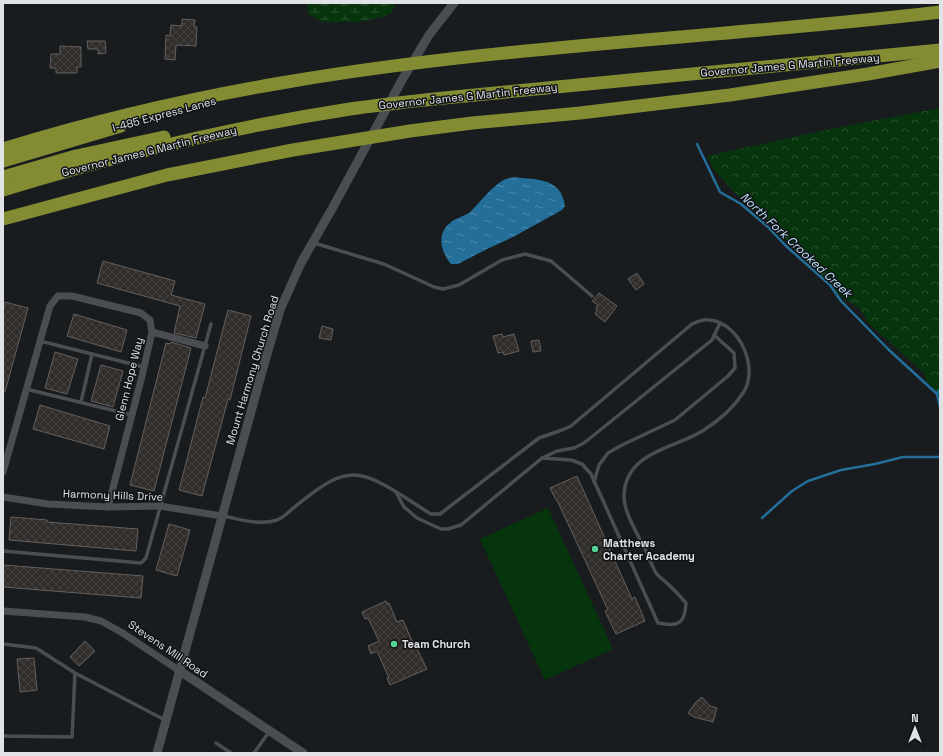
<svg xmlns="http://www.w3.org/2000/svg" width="943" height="756" font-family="'Space Grotesk',sans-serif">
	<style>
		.forest { fill: url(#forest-crowns) }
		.wetland { fill: url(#wetland-marsh) }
		.pitch { fill: #06350d }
		.water { fill: url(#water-ripples) }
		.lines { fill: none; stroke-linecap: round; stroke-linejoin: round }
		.stream { stroke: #246f9a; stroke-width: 2.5 }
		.building { fill: url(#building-cross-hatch); stroke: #65605d }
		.service { stroke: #4a4d51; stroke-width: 3.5 }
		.minor { stroke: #4a4d51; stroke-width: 7 }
		.tertiary { stroke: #4a4d51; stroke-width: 9 }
		.motorway { stroke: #838c33; stroke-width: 13 }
		.poi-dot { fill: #54d396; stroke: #101316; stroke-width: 1.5 }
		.labels { text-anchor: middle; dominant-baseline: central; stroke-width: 3; stroke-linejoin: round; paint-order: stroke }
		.street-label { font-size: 11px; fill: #e1e2e5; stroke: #101316 }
		.poi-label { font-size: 11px; font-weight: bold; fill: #e1e2e5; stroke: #101316; text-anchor: start }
		.water-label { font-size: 12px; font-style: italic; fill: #c0e4fe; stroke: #101316 }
	</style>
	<defs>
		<pattern id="forest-crowns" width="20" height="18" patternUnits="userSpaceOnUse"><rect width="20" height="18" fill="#06350d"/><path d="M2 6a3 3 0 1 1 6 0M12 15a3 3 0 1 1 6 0" fill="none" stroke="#2a5230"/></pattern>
		<pattern id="wetland-marsh" width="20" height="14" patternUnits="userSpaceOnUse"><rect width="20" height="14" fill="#06350d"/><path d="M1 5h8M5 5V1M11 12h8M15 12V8" fill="none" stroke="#2a5230"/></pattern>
		<pattern id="water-ripples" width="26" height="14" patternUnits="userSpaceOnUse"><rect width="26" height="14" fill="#246f9a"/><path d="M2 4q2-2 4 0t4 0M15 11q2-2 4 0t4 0" fill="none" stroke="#4e8aad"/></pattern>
		<pattern id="building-cross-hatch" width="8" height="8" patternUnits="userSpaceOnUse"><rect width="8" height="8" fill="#312d2a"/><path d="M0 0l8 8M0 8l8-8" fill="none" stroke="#45413e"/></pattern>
	</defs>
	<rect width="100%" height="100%" fill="#191c1f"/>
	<path class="forest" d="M940,108V395L927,382L925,374L866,321L865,316L858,307L844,299L829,285L809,260L791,247L770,221L737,195L714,170L707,156L830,129Z"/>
	<path class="wetland" d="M308,3H395L392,12L383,17L358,22H322L308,14Z"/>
	<path class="pitch" d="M548,508L613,649L545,680L480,539Z"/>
	<path class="water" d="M514,177C527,179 547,178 557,188C562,193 564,200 565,206L562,210L513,237L487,249L458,264H451C441,252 436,234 450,223C455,218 463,217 469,213C480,203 489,189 502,181C505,179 510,178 514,177Z"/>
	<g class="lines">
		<g class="stream">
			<path d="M697,144L720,192L741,204L768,227L786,246L830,285L841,301L889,350L937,394L940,407"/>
			<path d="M937,394L940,389"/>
			<path d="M762,518L792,491L808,481L841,470L875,464L903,457H940"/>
		</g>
	</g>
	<g class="building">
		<path d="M182,19L195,20L194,27H197L196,46L176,45L175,60L165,59L166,35L170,36L171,25L182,26Z"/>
		<path d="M87,41H105L106,53L98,54V49H88Z"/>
		<path d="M60,46L81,47V67H77V73H56V68H50L51,54H60Z"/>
		<path d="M103,261L175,281L171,295L205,304L196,338L174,333L180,306L97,283Z"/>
		<path d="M637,273L644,284L636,290L628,279Z"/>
		<path d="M599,293L617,306L605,322L595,314L597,310L596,308L598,305L592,301Z"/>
		<path d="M5,302L28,308L5,392H3V310Z"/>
		<path d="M228,310L251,316L230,400L228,399L202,496L179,490L203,397L205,398Z"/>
		<path d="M74,314L127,330L121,352L67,336Z"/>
		<path d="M322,326L333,329L331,340L319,338Z"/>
		<path d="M502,334L503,337L514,334L519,351L504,355L503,352L498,353L493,336Z"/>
		<path d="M539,340L541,351L533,352L531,341Z"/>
		<path d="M171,342L191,348L154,491L130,485L166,343L171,344Z"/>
		<path d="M55,352L78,359L67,394L45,388Z"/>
		<path d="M101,365L123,371L113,407L91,401Z"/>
		<path d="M40,405L110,426L104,449L33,429Z"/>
		<path d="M577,476L632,599L635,597L645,621L616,634L605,611L608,610L557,500H556L550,488Z"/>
		<path d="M11,517L47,520V522L138,529L136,551L9,540Z"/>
		<path d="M169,524L190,530L177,576L156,570Z"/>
		<path d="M3,565L143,576L141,598L3,587Z"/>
		<path d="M386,601L387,604L389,603L397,622L403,620L412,641H413L427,669L390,685L387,678H389L377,651L371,654L368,646L379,641L368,618L365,619L362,612Z"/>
		<path d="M85,641L95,651L79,666L70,657Z"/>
		<path d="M34,658L37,690L20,692L17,659Z"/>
		<path d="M702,697L710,706L717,708L713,722L694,717L688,713L696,702Z"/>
	</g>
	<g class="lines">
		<g class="service">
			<path d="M314,243L384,264L434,287L443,289L459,285L502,260L525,254L551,261L592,296"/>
			<path d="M40,341L144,367"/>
			<path d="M26,389L132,415"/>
			<path d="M81,402L92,354"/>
			<path d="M594,482L599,465L608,453L620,446L675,420L728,376L735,368L734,353L714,335"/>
			<path d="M397,494L404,507L417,518L441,529H448L461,525L542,458L557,451L574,448L584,443L712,340L720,323"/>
			<path d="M223,516C240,519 259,526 277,520C282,518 288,513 292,509C311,495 335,470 362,476C380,479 414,504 431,514H440L539,438L562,430L571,426L692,324C697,322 703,319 709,320C739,322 760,368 743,393C734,407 718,421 704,430C675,449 626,451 624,495C623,512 639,536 646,551C649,558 652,566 656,573C659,577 665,581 669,585C675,591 681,597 686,603C685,624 678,627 658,623L591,474L582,464L571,460L542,458"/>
			<path d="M3,551L141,563L146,558L211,324"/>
			<path d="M3,644L36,648L75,673L165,720"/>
			<path d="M3,736L72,737L75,673"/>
			<path d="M216,743L231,753"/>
			<path d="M254,753L269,732"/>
		</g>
		<g class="minor">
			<path d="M152,332L205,346"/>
			<path d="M3,472L50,306L58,296H72L141,313L150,320L152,332L142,376L108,507"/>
			<path d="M3,497L48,504L108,507L160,506L222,516"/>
			<path d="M3,611L85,617L101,621L121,632L180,671"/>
		</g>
		<g class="tertiary">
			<path d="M180,671L303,753"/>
			<path d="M157,753L263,368L280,310L301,263L333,207L402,80L429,35L454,3"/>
		</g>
		<g class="motorway">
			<path d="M3,149C94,121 187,99 281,83C499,45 721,38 940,12"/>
			<path d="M3,161L121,126"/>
			<path d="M3,177L76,156L164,137"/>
			<path d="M3,190C116,155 233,127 350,109C378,105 406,102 434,99L940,50"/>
			<path d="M3,219L167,175L293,150L410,131L472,123L580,113L730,95L868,74L940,61"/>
		</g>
	</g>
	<g class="poi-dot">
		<circle cx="595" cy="549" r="4"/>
		<circle cx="394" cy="644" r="4"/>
	</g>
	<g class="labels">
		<g class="street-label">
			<text transform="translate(790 65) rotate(-5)">Governor James G Martin Freeway</text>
			<text transform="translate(468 96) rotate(-6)">Governor James G Martin Freeway</text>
			<text transform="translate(164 114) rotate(-15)">I-485 Express Lanes</text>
			<text transform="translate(149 151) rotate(-14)">Governor James G Martin Freeway</text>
			<text transform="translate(252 370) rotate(-73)">Mount Harmony Church Road</text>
			<text transform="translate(129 379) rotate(-76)">Glenn Hope Way</text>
			<text transform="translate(113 495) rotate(2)">Harmony Hills Drive</text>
			<text transform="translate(168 649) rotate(34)">Stevens Mill Road</text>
		</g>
		<g class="poi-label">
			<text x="603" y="543">Matthews<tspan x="603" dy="13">Charter Academy</tspan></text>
			<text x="402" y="644">Team Church</text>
		</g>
		<g class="water-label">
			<text transform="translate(796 245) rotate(43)">North Fork Crooked Creek</text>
		</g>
	</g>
	<rect width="943" height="756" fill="none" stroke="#e1e2e5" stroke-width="8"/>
	<g transform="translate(915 728)" stroke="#101316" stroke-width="3" paint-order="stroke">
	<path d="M0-3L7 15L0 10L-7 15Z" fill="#e1e2e5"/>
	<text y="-6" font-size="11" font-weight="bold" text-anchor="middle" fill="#e1e2e5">N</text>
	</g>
</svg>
